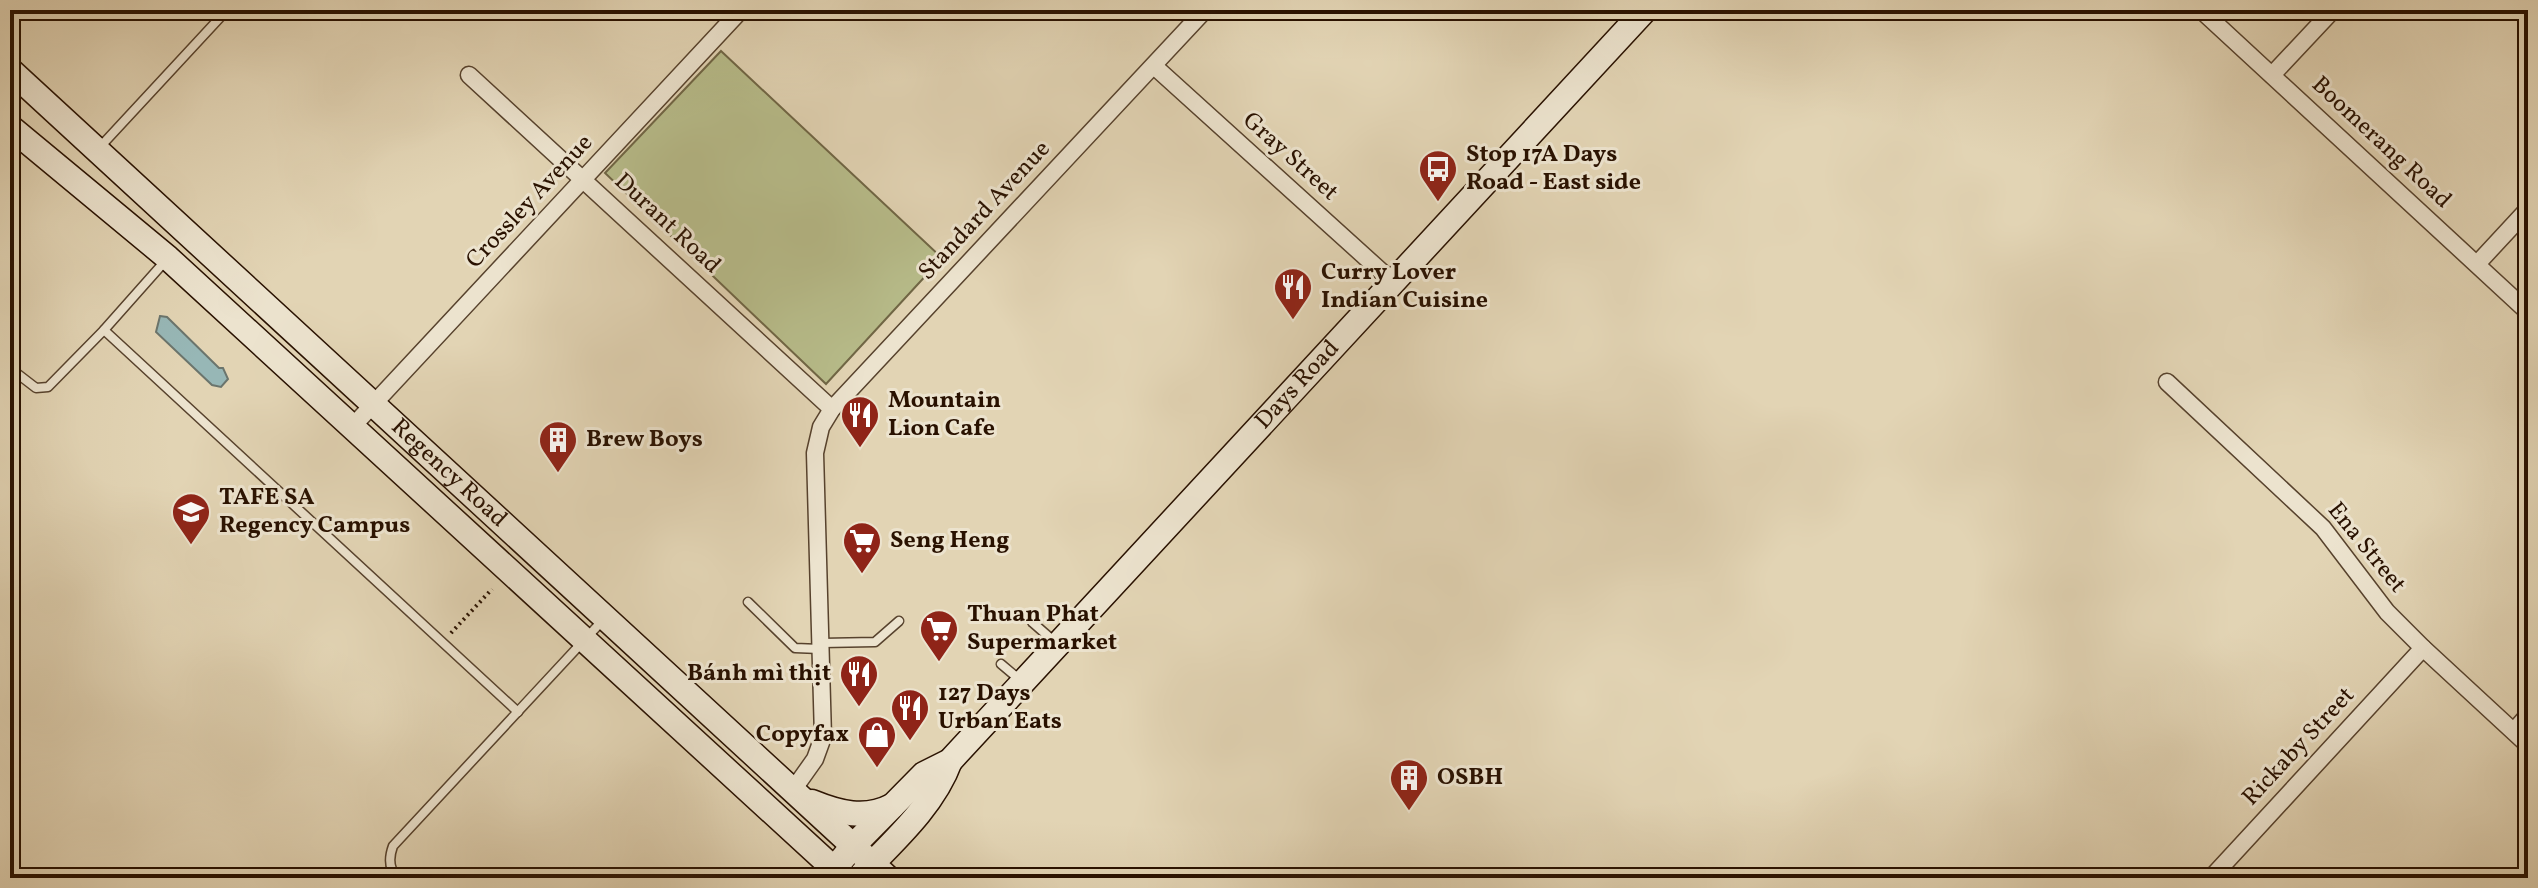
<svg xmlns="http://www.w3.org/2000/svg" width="2538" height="888" font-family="Vollkorn,serif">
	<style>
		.green { fill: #b7bc8a; stroke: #706645; stroke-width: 2 }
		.water { fill: #97b7b6; stroke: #6b756d; stroke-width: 2 }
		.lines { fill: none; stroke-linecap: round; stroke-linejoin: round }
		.service-casing { stroke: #57422d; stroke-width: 11 }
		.minor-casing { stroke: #57422d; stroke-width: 19 }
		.secondary-casing { stroke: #291100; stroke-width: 27 }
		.path { stroke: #291100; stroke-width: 4; stroke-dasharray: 2 4; stroke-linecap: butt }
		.service { stroke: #ece3ce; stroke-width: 8 }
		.minor { stroke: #ece3ce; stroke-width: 16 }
		.secondary { stroke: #ece3ce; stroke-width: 24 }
		.labels { text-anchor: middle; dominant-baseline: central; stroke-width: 6; stroke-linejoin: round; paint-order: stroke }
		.street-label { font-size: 24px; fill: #291100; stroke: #ece3ce }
		.poi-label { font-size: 24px; font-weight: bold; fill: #291100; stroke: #ece3ce; text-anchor: start }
	</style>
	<rect width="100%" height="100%" fill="#e2d4b4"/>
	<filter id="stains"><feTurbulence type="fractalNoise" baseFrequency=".0025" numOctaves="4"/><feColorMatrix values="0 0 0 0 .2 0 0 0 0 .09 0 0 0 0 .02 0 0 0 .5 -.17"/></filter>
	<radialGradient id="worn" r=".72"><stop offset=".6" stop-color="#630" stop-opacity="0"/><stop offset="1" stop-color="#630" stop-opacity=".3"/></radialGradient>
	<path class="green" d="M721,51L942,258L826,384L605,173Z"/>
	<path class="water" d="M160,316L167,317L219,368H223L228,379L221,387L212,385L156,332Z"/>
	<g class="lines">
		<defs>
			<g id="service">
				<path d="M100,147L227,10"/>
				<path d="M104,330L518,712"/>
				<path d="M10,368L36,388L48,387L104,330L167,259"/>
				<path d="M748,602L795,648L820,649"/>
				<path d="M1032,622L1056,643"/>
				<path d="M822,643L875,642L899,621"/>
				<path d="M1001,664L1020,680"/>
				<path d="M398,878C388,869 389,857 393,846L603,620"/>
			</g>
			<g id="minor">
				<path d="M2201,10L2528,312"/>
				<path d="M1154,66L1394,283"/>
				<path d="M469,75L832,409"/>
				<path d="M2272,75L2333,10"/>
				<path d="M2477,264L2528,209"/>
				<path d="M2167,382L2323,528L2387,612L2423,648L2528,745"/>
				<path d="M353,426L741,10"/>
				<path d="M2514,731L2528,715"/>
				<path d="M793,790L815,759L823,737L815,453L821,427L832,409L1205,10"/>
				<path d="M2211,878L2423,648"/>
			</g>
			<g id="secondary">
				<path id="s1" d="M10,70L888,878"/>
				<path d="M10,127L168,258L844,878"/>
				<path d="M812,802C839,813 865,820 892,806"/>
				<path id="s2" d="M834,869L853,846L924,774L950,761L1645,10"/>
				<path d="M863,873C895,840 934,805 950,761"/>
			</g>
		</defs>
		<use href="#service" class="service-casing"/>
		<use href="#minor" class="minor-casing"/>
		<use href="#secondary" class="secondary-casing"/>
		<path class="path" d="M451,633L492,589"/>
		<use href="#service" class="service"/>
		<use href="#minor" class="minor"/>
		<use href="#secondary" class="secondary"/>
	</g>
	<defs>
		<symbol id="bus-pin" viewBox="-11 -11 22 30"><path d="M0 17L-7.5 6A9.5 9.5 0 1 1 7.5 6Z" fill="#8f2418" stroke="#ece3ce"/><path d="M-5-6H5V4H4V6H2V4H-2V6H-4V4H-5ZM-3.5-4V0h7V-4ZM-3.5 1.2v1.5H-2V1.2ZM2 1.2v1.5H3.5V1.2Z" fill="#fff"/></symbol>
		<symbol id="restaurant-pin" viewBox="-11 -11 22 30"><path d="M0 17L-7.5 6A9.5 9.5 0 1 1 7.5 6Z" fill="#8f2418" stroke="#ece3ce"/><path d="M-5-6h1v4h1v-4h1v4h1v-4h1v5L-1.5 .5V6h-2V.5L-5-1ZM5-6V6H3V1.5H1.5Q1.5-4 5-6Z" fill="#fff"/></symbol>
		<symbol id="building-pin" viewBox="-11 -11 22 30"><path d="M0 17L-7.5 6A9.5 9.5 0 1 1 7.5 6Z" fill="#8f2418" stroke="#ece3ce"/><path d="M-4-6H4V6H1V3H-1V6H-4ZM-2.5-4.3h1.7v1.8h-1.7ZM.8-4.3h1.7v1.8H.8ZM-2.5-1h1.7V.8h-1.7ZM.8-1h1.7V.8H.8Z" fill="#fff"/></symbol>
		<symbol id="university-pin" viewBox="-11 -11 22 30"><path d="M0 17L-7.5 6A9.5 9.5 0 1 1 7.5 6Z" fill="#8f2418" stroke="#ece3ce"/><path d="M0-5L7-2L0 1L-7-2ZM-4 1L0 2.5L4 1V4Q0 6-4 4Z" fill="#fff"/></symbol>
		<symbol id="supermarket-pin" viewBox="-11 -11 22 30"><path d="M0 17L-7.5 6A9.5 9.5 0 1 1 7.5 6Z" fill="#8f2418" stroke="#ece3ce"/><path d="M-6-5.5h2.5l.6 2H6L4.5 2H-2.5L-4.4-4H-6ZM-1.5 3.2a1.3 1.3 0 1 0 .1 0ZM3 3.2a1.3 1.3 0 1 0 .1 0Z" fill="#fff"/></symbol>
		<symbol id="shop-pin" viewBox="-11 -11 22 30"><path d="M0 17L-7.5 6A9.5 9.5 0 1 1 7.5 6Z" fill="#8f2418" stroke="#ece3ce"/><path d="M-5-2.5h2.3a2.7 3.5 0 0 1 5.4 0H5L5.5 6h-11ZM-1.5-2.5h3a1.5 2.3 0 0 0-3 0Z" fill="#fff"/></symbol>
	</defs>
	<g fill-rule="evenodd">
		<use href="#bus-pin" x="1416" y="147" width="44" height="60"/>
		<use href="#restaurant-pin" x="1271" y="265" width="44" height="60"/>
		<use href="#restaurant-pin" x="838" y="393" width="44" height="60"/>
		<use href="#building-pin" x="536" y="418" width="44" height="60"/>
		<use href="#university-pin" x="169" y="490" width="44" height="60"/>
		<use href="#supermarket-pin" x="840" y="519" width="44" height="60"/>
		<use href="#supermarket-pin" x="917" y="607" width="44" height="60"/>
		<use href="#restaurant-pin" x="837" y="652" width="44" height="60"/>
		<use href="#restaurant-pin" x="888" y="686" width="44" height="60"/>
		<use href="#shop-pin" x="855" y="713" width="44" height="60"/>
		<use href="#building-pin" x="1387" y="756" width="44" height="60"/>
	</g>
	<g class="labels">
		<g class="street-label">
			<text transform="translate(2381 143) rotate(43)">Boomerang Road</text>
			<text transform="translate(1290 157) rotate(42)">Gray Street</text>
			<text transform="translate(530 202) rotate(-47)">Crossley Avenue</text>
			<text transform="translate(985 211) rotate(-47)">Standard Avenue</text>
			<text transform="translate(667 224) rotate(43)">Durant Road</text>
			<text stroke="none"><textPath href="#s2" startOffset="672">Days Road</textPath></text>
			<text stroke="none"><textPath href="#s1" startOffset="596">Regency Road</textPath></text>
			<text transform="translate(2366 548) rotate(51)">Ena Street</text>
			<text transform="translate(2299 747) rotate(-47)">Rickaby Street</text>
		</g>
		<g class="poi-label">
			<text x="1466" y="155">Stop 17A Days<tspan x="1466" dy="28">Road - East side</tspan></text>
			<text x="1321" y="273">Curry Lover<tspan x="1321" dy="28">Indian Cuisine</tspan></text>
			<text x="888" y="401">Mountain<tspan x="888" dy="28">Lion Cafe</tspan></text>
			<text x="586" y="440">Brew Boys</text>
			<text x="219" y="498">TAFE SA<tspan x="219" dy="28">Regency Campus</tspan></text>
			<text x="890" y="541">Seng Heng</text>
			<text x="967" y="615">Thuan Phat<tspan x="967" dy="28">Supermarket</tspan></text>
			<text x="831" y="674" text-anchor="end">Bánh mì thịt</text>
			<text x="938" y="694">127 Days<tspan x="938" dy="28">Urban Eats</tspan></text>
			<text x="849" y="735" text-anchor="end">Copyfax</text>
			<text x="1437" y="778">OSBH</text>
		</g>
	</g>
	<rect width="2538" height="888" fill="none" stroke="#e2d4b4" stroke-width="40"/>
	<rect x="12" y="12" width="2514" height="864" fill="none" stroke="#291100" stroke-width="4"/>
	<rect x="20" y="20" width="2498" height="848" fill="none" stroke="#291100" stroke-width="2"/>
	<rect width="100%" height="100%" filter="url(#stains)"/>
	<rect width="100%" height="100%" fill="url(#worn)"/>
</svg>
